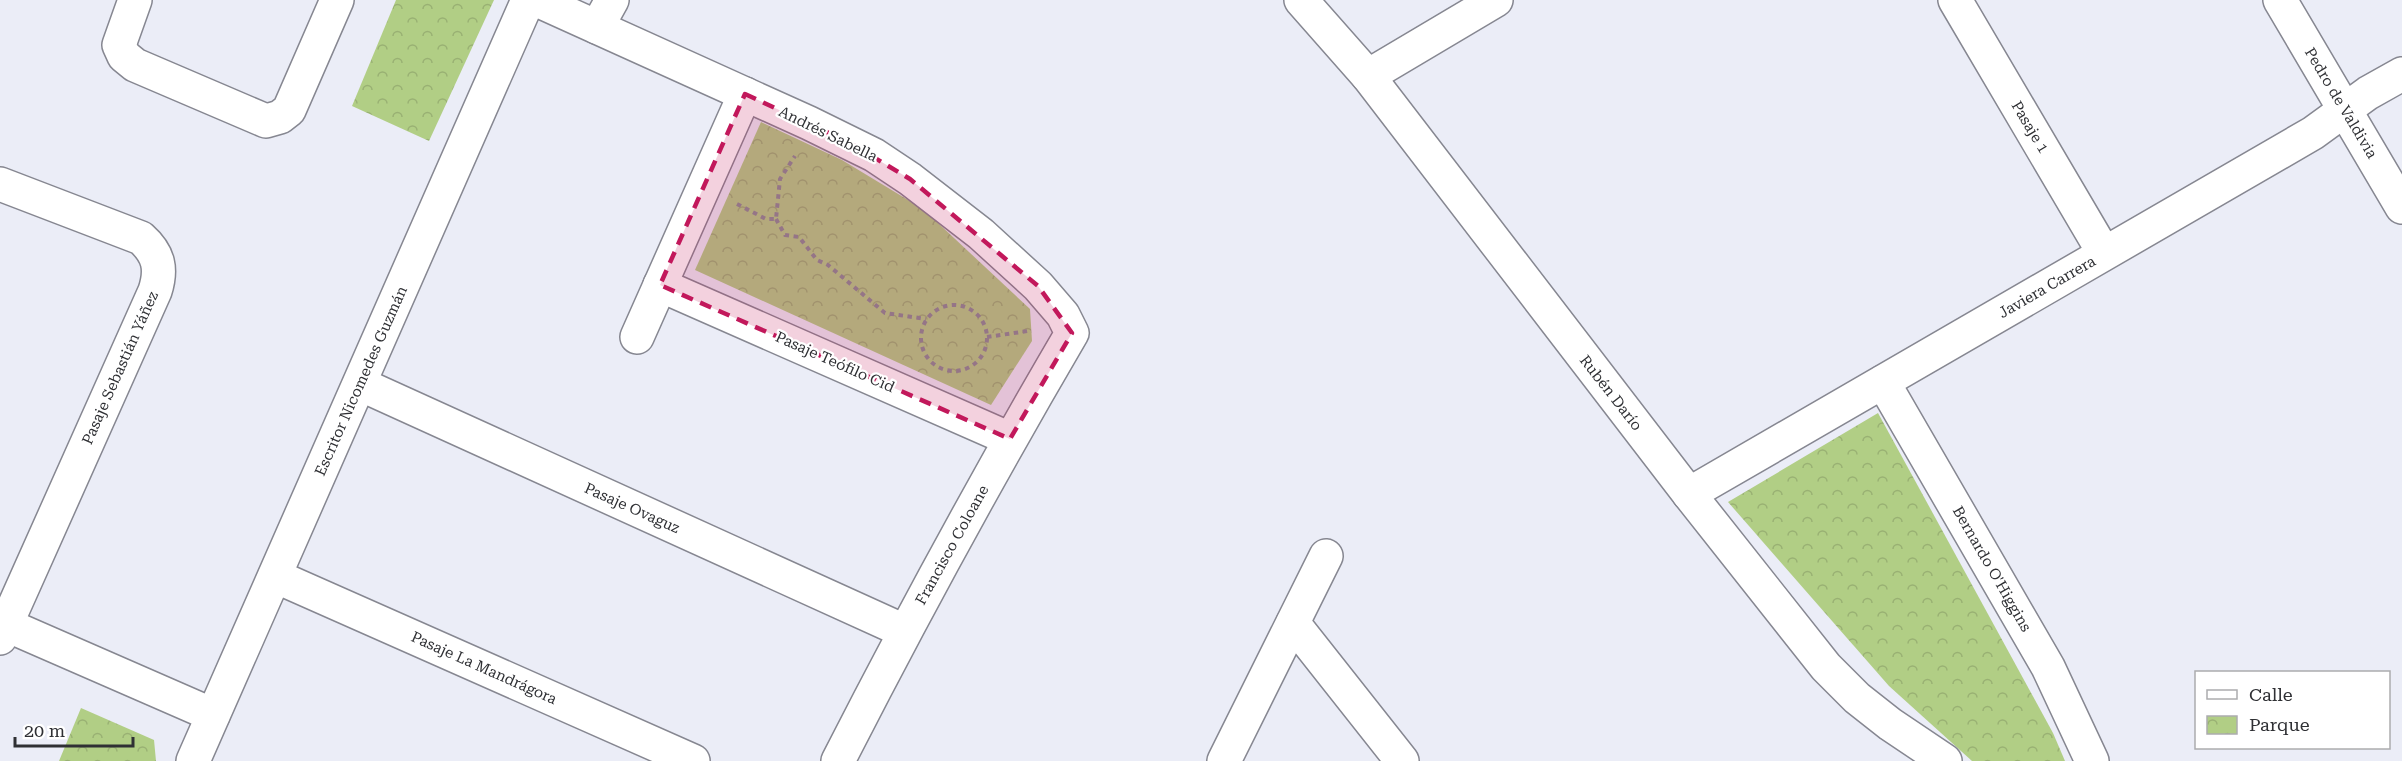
<svg xmlns="http://www.w3.org/2000/svg" width="2402" height="761" font-family="'Roboto Serif',serif">
	<style>
		.park { fill: url(#park-crowns) }
		.lines { fill: none; stroke-linecap: round; stroke-linejoin: round }
		.minor-casing { stroke: #868791; stroke-width: 36 }
		.path { stroke: #8a8c93; stroke-width: 4; stroke-dasharray: 4.5 4.5; stroke-linecap: butt }
		.minor { stroke: #fff; stroke-width: 33 }
		.marked { fill: #c2185b; fill-opacity: 0.2; stroke: #c2185b; stroke-width: 4.5; stroke-dasharray: 12 8; stroke-linejoin: round }
		.labels { text-anchor: middle; dominant-baseline: central; stroke-width: 4.5; stroke-linejoin: round; paint-order: stroke }
		.street-label { font-size: 15px; fill: #2f3034; stroke: #fff }
	</style>
	<defs>
		<pattern id="park-crowns" width="20" height="18" patternUnits="userSpaceOnUse" patternTransform="scale(1.5)"><rect width="20" height="18" fill="#b1ce85"/><path d="M2 6a3 3 0 1 1 6 0M12 15a3 3 0 1 1 6 0" fill="none" stroke="#99b173"/></pattern>
	</defs>
	<rect width="100%" height="100%" fill="#ebedf7"/>
	<g class="park">
		<path d="M396,0H494L429,141L352,106Z"/>
		<path d="M761,122L842,160L923,209L1030,309L1032,341L991,405L695,270Z"/>
		<path d="M1878,413L2053,733L2065,761H1972L1889,686L1728,502Z"/>
		<path d="M81,708L154,740L156,761H59Z"/>
	</g>
	<g class="lines">
		<defs>
			<g id="minor">
				<path d="M135,0L119,45L124,56L135,65L266,121L280,117L289,110L337,0"/>
				<path d="M537,0L809,123L874,155L910,179L981,234L1038,286L1063,315L1072,333C990,473 912,616 838,761"/>
				<path d="M1301,0L1368,76L1689,494L1826,667L1857,698L1890,724L1945,761"/>
				<path d="M1955,0L2104,253"/>
				<path d="M2280,0L2402,207"/>
				<path d="M597,27L612,0"/>
				<path d="M1368,76L1496,0"/>
				<path d="M0,184L141,238C159,254 162,269 155,291L0,638"/>
				<path d="M660,285L1010,439"/>
				<path d="M637,337L745,94"/>
				<path d="M1883,382L2048,667L2092,761"/>
				<path d="M360,384L904,631"/>
				<path d="M1689,494L2313,133L2368,93L2402,74"/>
				<path d="M275,576L693,761"/>
				<path d="M0,622L213,715"/>
				<path d="M1293,623L1402,761"/>
				<path d="M193,761L528,0"/>
				<path d="M1224,761L1326,556"/>
			</g>
		</defs>
		<use href="#minor" class="minor-casing"/>
		<g class="path">
			<path d="M737,204L766,219H776L780,179L795,156"/>
			<path d="M776,219L785,235L799,237L817,260L828,265L885,313L926,319"/>
			<circle cx="954" cy="338" r="33"/>
			<path d="M987,337L1028,331"/>
		</g>
		<use href="#minor" class="minor"/>
	</g>
	<path class="marked" d="M745,94L850,143L910,179L1038,286L1072,333L1010,439L660,285Z"/>
	<g class="labels">
		<g class="street-label">
			<text transform="translate(2341 103) rotate(59)">Pedro de Valdivia</text>
			<text transform="translate(2030 127) rotate(59)">Pasaje 1</text>
			<text transform="translate(828 134) rotate(26)">Andrés Sabella</text>
			<text transform="translate(2047 287) rotate(-30)">Javiera Carrera</text>
			<text transform="translate(835 362) rotate(24)">Pasaje Teófilo Cid</text>
			<text transform="translate(120 368) rotate(-66)">Pasaje Sebastián Yáñez</text>
			<text transform="translate(361 381) rotate(-66)">Escritor Nicomedes Guzmán</text>
			<text transform="translate(1611 393) rotate(52)">Rubén Darío</text>
			<text transform="translate(632 508) rotate(24)">Pasaje Ovaguz</text>
			<text transform="translate(952 545) rotate(-61)">Francisco Coloane</text>
			<text transform="translate(1992 569) rotate(60)">Bernardo O'Higgins</text>
			<text transform="translate(484 668) rotate(24)">Pasaje La Mandrágora</text>
		</g>
	</g>
	<rect x="2195" y="671" width="195" height="78" fill="#ffffff" stroke="#acacae" stroke-width="1.5"/>
	<rect x="2207" y="690" width="30" height="9" fill="#ffffff" stroke="#acacae" stroke-width="1.5"/>
	<text x="2249" y="701" font-size="18" fill="#2f3034">Calle</text>
	<rect x="2207" y="716" width="30" height="18" fill="url(#park-crowns)" stroke="#acacae" stroke-width="1.5"/>
	<text x="2249" y="731" font-size="18" fill="#2f3034">Parque</text>
	<path d="M15 737v9h118v-9" fill="none" stroke="#2f3034" stroke-width="3"/>
	<text x="24" y="737" font-size="18" fill="#2f3034" stroke="#ffffff" stroke-width="4.5" paint-order="stroke">20 m</text>
</svg>
